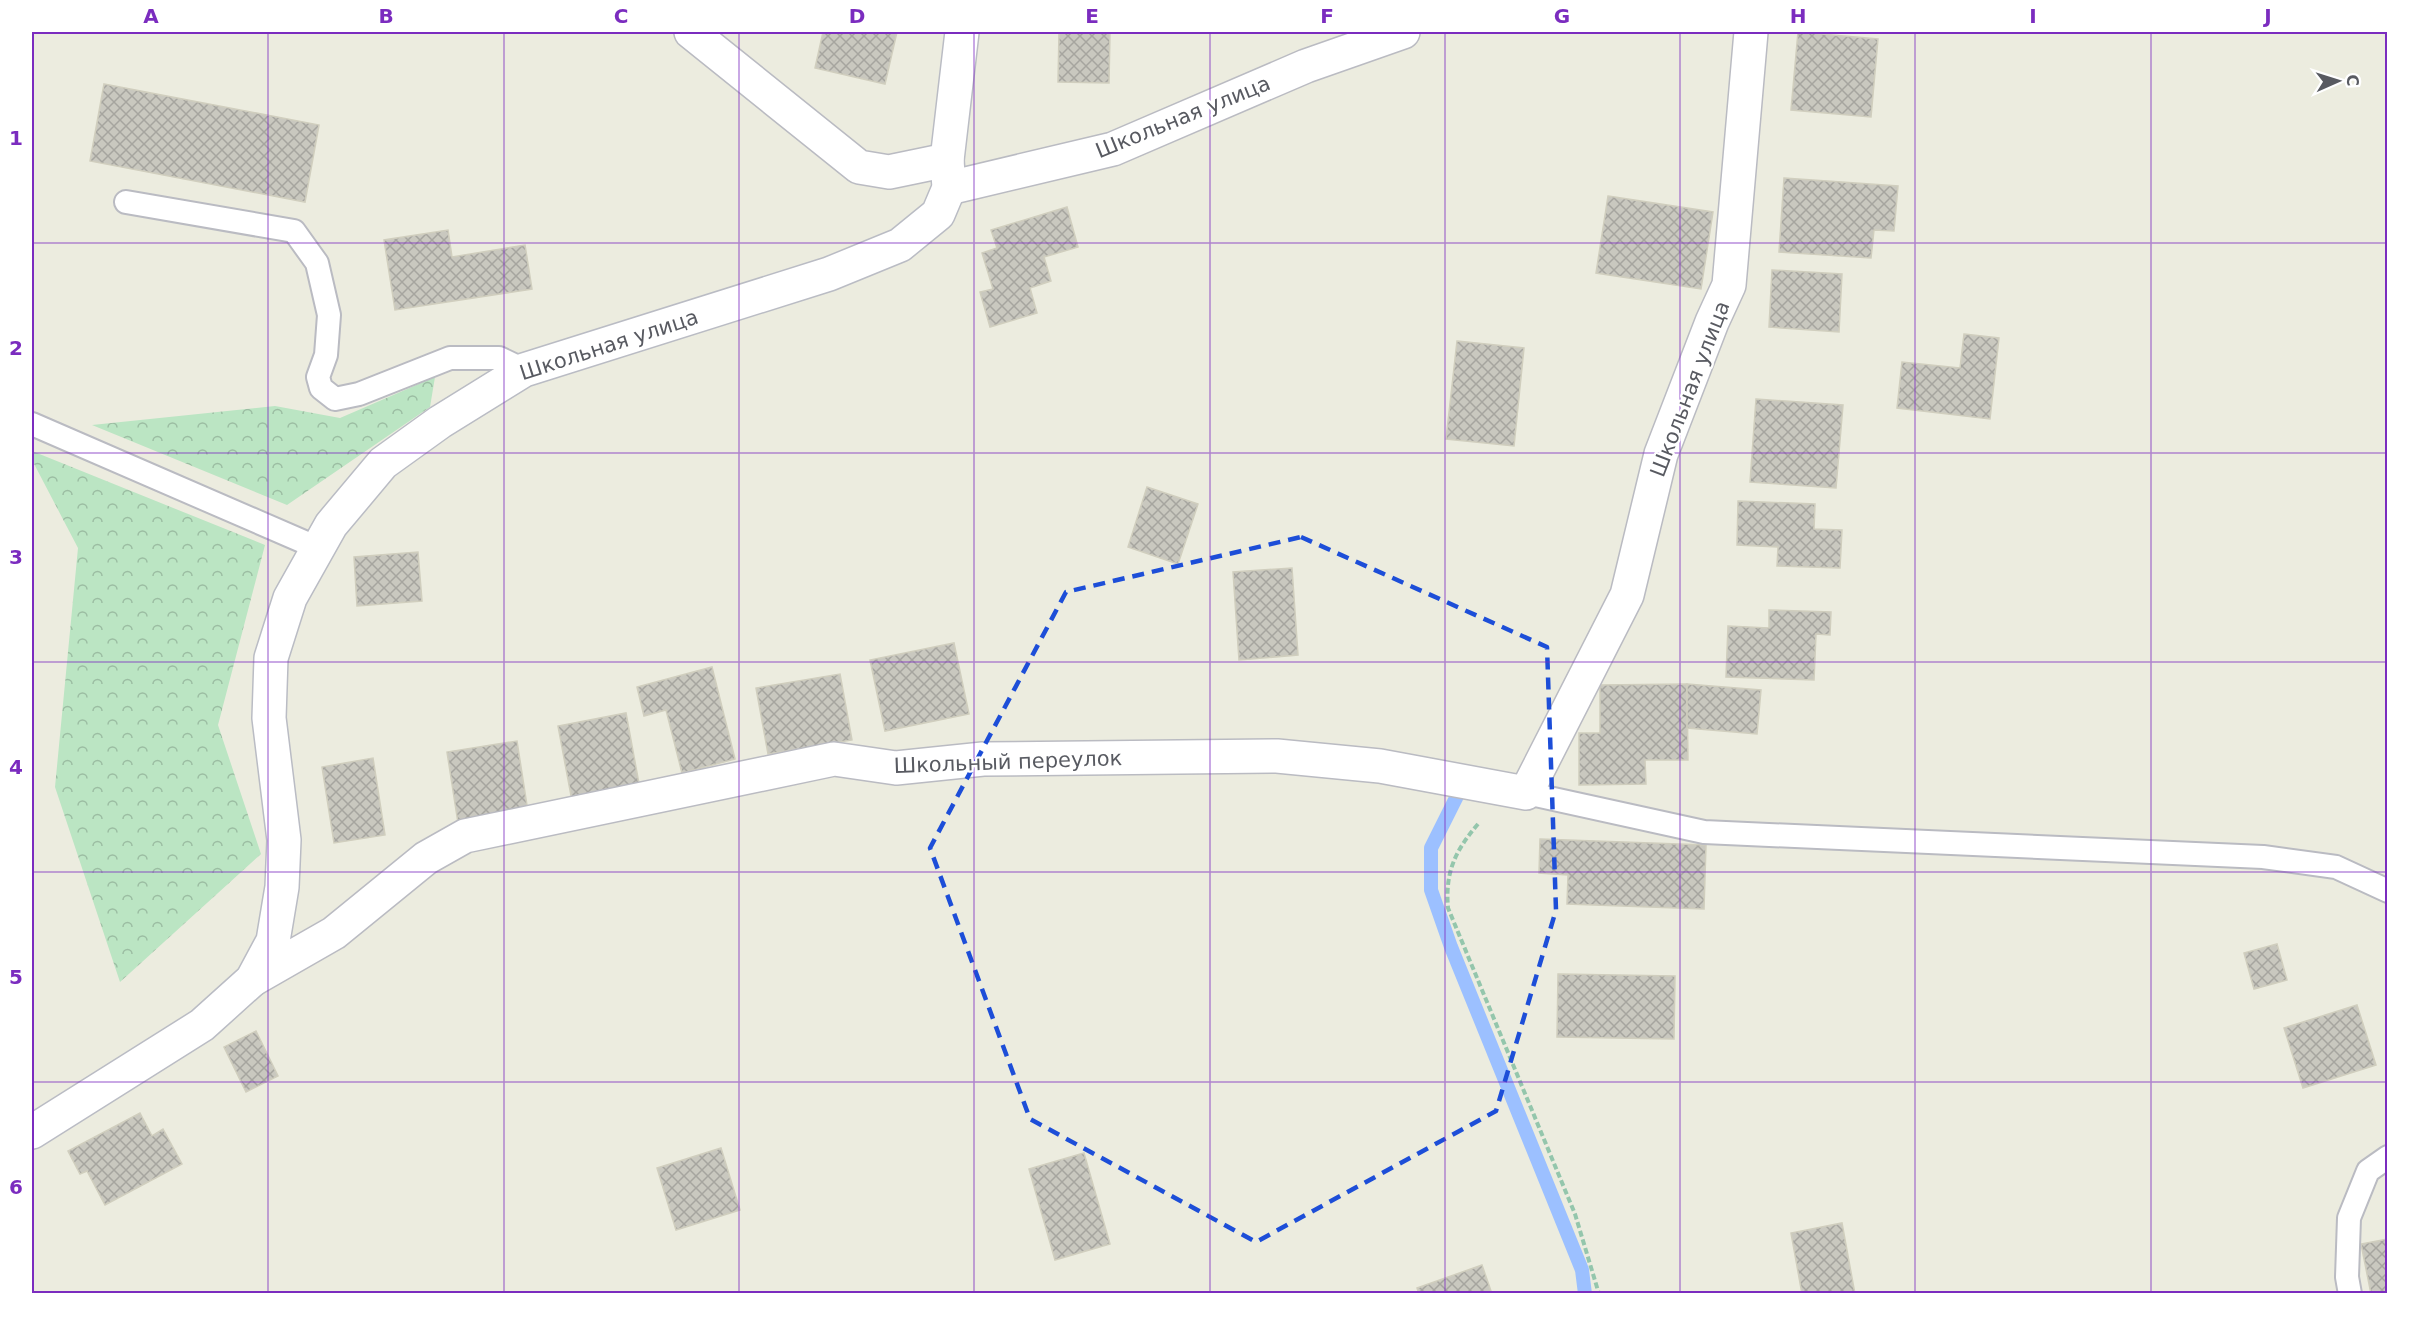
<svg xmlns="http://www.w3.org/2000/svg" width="2419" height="1325" font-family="'DejaVu Sans',sans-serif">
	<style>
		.forest { fill: url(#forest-crowns) }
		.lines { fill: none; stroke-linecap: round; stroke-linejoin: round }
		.stream { stroke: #9cc0ff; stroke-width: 14 }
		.building { fill: url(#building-cross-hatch); stroke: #d0cebe; stroke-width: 1.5 }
		.lane-casing { stroke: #babbc2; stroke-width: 26 }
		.street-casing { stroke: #babbc2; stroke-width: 36 }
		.secondary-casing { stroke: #babcc4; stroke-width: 36 }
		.path { stroke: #94c6ac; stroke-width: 4; stroke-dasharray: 6 3; stroke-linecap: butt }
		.lane { stroke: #fff; stroke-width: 22 }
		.street { stroke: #fff; stroke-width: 33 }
		.secondary { stroke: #fff; stroke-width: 33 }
		.marked { fill: none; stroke: #1d4ed8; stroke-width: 4.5; stroke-dasharray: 12 8; stroke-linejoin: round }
		.grid { fill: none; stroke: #7b2cbf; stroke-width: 1.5; stroke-opacity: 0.55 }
		.labels { text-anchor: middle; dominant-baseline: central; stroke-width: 4.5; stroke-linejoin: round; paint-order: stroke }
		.street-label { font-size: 21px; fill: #585a61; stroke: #fff }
		.neatline { fill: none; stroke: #7b2cbf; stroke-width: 2 }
		.grid-label { font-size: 20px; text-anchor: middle; font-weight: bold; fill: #7b2cbf }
	</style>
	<defs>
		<pattern id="forest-crowns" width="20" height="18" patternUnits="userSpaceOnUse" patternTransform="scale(1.5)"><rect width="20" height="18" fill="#bbe5c3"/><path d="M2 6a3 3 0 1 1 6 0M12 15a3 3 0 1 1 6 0" fill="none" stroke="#9bbda2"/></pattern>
		<pattern id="building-cross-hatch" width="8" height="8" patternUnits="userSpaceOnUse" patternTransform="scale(1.5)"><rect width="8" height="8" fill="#c9c8bf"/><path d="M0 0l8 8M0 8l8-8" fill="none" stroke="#a6a59f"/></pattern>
	</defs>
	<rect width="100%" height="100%" fill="#ececdf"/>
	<g class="forest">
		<path d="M435,377L430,407L287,505L92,425L275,406L340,418Z"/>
		<path d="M32,451L265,545L218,725L261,854L120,982L55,787L78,548L32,460Z"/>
	</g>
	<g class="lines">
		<path class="stream" d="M1457,796L1431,848V890L1451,947L1582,1270L1585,1294"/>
	</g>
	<g class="building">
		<path d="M823,32H897L885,84L815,68Z"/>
		<path d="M1059,32H1110L1109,83L1058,82Z"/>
		<path d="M1798,32L1878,39L1871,117L1791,110Z"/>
		<path d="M104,84L319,125L305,202L90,161Z"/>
		<path d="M1784,178L1898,186L1894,231L1874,230L1871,258L1779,252Z"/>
		<path d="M1608,196L1713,212L1701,289L1596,273Z"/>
		<path d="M1067,207L1078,247L1044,257L1051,281L1030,288L1037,313L990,327L980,292L993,289L982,253L997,248L991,230Z"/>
		<path d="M448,230L452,257L525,245L532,289L395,310L384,240Z"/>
		<path d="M1772,270L1842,274L1839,332L1769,327Z"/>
		<path d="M1964,334L1999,338L1990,419L1897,408L1902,362L1960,368Z"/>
		<path d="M1457,341L1524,348L1514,446L1446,439Z"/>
		<path d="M1756,399L1843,405L1836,488L1750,482Z"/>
		<path d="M1147,487L1198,504L1178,564L1128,547Z"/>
		<path d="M1738,501L1815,504L1814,529L1842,530L1840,568L1777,566L1778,547L1737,545Z"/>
		<path d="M418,552L422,601L357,606L354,557Z"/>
		<path d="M1292,568L1298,655L1239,660L1233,572Z"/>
		<path d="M1769,610L1831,612L1830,635L1816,634L1814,680L1726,677L1728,626L1769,628Z"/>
		<path d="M954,643L969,714L885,731L870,660Z"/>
		<path d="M712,667L735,759L682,773L666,710L644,716L637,687Z"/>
		<path d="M840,674L852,740L768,754L756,688Z"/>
		<path d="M1687,684L1688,760H1645L1646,784L1579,785V733H1600V685Z"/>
		<path d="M1687,684L1761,690L1757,734L1687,728Z"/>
		<path d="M626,713L640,789L572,801L558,726Z"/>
		<path d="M517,741L528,812L458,823L447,752Z"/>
		<path d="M373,758L385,835L334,843L322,767Z"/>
		<path d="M1540,839L1706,845L1704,909L1567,904L1568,875L1539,873Z"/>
		<path d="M2277,944L2287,980L2254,989L2244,953Z"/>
		<path d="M1558,974L1675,976L1674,1039L1557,1037Z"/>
		<path d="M2357,1005L2376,1065L2303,1088L2284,1028Z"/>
		<path d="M256,1031L278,1076L246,1092L224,1047Z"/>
		<path d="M140,1113L152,1136L163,1129L182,1164L105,1205L87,1171L80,1174L68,1151Z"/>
		<path d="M721,1148L740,1210L676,1230L657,1168Z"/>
		<path d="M1084,1153L1110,1244L1055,1260L1029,1169Z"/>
		<path d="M1842,1223L1855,1294H1802L1791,1233Z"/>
		<path d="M2388,1239V1294H2371L2361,1244Z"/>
		<path d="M1482,1265L1492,1294H1419L1417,1288Z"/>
	</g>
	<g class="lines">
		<defs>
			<g id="lane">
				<path d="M126,202L294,231L317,263L329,315L326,355L318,377L321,388L335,399L359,394L450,358H499L524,370"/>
				<path d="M32,424L318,548"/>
				<path d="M1526,793L1704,832L2263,857L2336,867L2388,891"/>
				<path d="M2350,1294L2347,1277L2349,1218L2368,1171L2388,1157"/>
			</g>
			<g id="street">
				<path d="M691,32L859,167L889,172L947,160"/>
				<path d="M949,188L1113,149L1306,66L1403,32"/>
				<path d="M252,980L334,933L426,858L465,836L834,759L896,768L983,759L1277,756L1380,766L1526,793L1627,595L1661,454L1712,322L1729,285L1751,32"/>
			</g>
			<path id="secondary" d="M32,1132L202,1025L252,980L273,941L282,887L284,840L269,718L271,658L290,598L331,525L383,463L440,422L524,370L829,274L900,245L938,214L949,188L947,160L962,32"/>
		</defs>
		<use href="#lane" class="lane-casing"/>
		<use href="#street" class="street-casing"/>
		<use href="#secondary" class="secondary-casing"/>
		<path class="path" d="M1478,824C1455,851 1445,872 1448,908L1575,1214L1599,1294"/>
		<use href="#lane" class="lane"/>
		<use href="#street" class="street"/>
		<use href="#secondary" class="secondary"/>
	</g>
	<path class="marked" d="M1301,537L1547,647L1556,910L1496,1111L1256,1242L1030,1119L930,848L1066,592Z"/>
	<path class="grid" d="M268,32V1294M504,32V1294M739,32V1294M974,32V1294M1210,32V1294M1445,32V1294M1680,32V1294M1915,32V1294M2151,32V1294M32,243H2388M32,453H2388M32,662H2388M32,872H2388M32,1082H2388"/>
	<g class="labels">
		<g class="street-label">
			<text transform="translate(1183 117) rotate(-22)">Школьная улица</text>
			<text transform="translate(609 345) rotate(-18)">Школьная улица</text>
			<text transform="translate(1690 389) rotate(-69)">Школьная улица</text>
			<text transform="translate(1008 762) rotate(-2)">Школьный переулок</text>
		</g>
	</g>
	<rect width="2419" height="1325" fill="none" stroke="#ffffff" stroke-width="66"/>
	<g transform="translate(2338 81) rotate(87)" stroke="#ffffff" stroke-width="4.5" paint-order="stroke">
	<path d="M0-4.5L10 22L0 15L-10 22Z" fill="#585a61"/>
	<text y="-9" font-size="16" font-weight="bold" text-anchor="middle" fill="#585a61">С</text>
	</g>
	<rect x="33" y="33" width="2353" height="1259" class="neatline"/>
	<g class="grid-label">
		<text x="151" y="23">A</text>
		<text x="386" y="23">B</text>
		<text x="621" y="23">C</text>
		<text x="857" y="23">D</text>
		<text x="1092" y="23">E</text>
		<text x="1327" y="23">F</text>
		<text x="1562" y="23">G</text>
		<text x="1798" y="23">H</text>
		<text x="2033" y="23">I</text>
		<text x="2268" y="23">J</text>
		<text x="16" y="145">1</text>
		<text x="16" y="355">2</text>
		<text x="16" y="564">3</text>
		<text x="16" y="774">4</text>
		<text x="16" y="984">5</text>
		<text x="16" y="1194">6</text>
	</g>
</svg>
